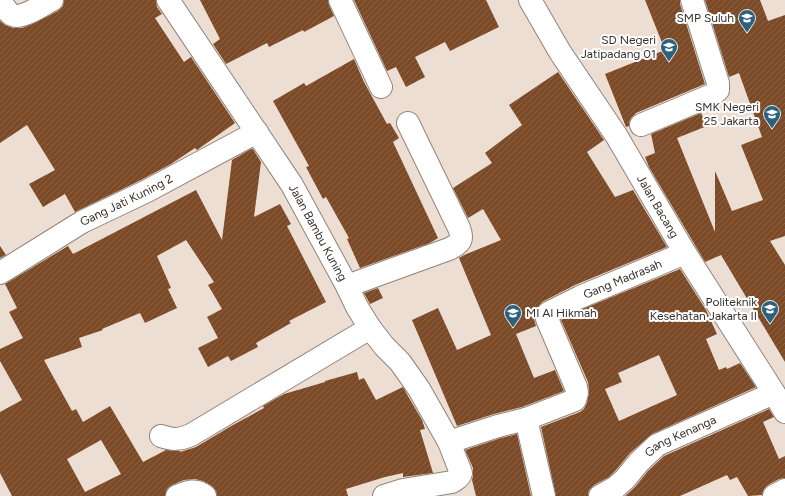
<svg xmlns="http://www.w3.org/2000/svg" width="785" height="496" font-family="Figtree,sans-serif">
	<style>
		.building { fill: url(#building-hatch); fill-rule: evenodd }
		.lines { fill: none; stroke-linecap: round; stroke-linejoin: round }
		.minor-casing { stroke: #91837a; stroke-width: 24 }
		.minor { stroke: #fff; stroke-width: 22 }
		.labels { text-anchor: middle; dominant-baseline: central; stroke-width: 4; stroke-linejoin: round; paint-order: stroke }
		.poi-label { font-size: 12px; fill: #36302d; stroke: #fff; text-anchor: end }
		.street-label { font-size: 12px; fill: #36302d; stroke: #fff }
	</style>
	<defs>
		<pattern id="building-hatch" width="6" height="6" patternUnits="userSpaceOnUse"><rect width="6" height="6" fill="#7c4a26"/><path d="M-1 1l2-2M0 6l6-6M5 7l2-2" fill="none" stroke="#8a6245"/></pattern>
	</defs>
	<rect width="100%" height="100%" fill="#edded4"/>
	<g class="building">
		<path d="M64 0H156L157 7 162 14 155 18 184 62 191 57 235 123 197 150 195 148 171 164 141 180 75 212 65 194 43 207 29 184 55 170 27 125 0 143V21L5 25 13 28H22L30 25 58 11 63 6Z"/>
		<path d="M200 0H328L329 5 334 16 304 32 303 30 269 47 267 43 226 64 213 44 220 39Z"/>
		<path d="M354 0H486L499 27 450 51 445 42 415 57 425 77 406 87 396 67 387 71Z"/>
		<path d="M645 0H680V4L705 84 636 113 631 118 629 123V126L626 127 605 74 665 50Z"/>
		<path d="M705 0H760L768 21 785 15V236L770 241 785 265V362L721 255 705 262 649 167 645 157 655 153 651 134 701 113 707 126 677 138 715 232V171L732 211 763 200 741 145 762 137 739 73 729 77Z"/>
		<path d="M354 59 364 82 387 124 390 123 399 138 393 142 438 238 430 243 360 268 347 239 349 238 326 197 323 199 306 167 309 166 273 101 304 83 306 86Z"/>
		<path d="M558 72 604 140 587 152 615 197 633 190 667 247 575 285 542 302 536 310 534 319 536 326 516 334 534 378 555 370 564 391 522 407 494 414 457 426 412 320 438 308 457 350 491 335 459 258 464 255 501 240 483 209 468 218 453 188 492 163 485 153 522 125 509 105Z"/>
		<path d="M251 149H253L261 162 254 217 280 204 291 224 287 226 326 302 289 321 291 323 256 343 258 347 231 361 228 356 208 367 198 348 218 338 207 317 222 309 208 285 214 282 186 240 157 256 171 288 168 289 177 308 145 323 140 313 102 329 103 330 79 338 82 347 44 360 72 411 76 409 83 422 110 406 143 462 166 450 180 451V452L196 447 233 425 264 408 263 406 284 394 325 382V381L357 372 359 380 364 378 376 400 403 387 408 396 422 420 425 429 420 430 433 473 403 477V473L385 477 346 489 348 496H217L216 491 212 486 203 481 195 479 184 480 172 485 167 489 165 496H12L0 473V412L22 400 0 361V349L23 338 9 312 17 308 5 284 68 246 73 254 196 190 222 240 232 160ZM101 440 121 474 85 492 67 459Z"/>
		<path d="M0 246 6 255 0 258Z"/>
		<path d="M680 269 706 310 717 334 706 339 719 370 726 367 727 369 740 363 756 387 652 434 630 453 616 470 609 477 594 485 589 490 588 496H556L541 427 580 412 584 409 587 403 589 391 588 382 561 320 585 308ZM659 355 677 395 619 421 605 389 622 382 618 373Z"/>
		<path d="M378 288 383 298 370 304 364 293Z"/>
		<path d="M769 409 774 417 763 422 779 459 785 456V478L779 479 768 485 764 489 762 495 748 496 737 477 730 480 727 475 680 496H625L635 487 648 471 664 456Z"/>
		<path d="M517 434 531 496H476L472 480 473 476V468L465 450 501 438Z"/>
	</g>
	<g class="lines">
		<defs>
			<g id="minor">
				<path d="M0 0C3 5 7 12 12 15 21 20 44 4 52 0"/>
				<path id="s1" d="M168 0 292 185 347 286 357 307 370 328 384 346 400 362 419 389 449 442 461 473C460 478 456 479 452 482L403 490 384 496"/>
				<path d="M340 0 381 87"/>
				<path id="s2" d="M530 0 560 52 616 135 685 253 774 393 785 412"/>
				<path d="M641 125 712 95 718 90V83L692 0"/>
				<path id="s3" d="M0 273 82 222 147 191 257 132"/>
				<path d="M347 286 449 249C460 243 464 241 459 228L408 123"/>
				<path id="s4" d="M526 419 575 400 577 393 576 387 547 319V315L548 313 580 297 685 253"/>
				<path d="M161 436C173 440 179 440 191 435L370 328"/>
				<path d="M449 442 498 426 526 419 544 496"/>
				<path d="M177 496C187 492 196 488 205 496"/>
				<path id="s5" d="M600 496 616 487 625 479 639 462 657 445 774 393"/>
				<path d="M774 496 785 490"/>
			</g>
		</defs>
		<use href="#minor" class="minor-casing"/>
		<use href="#minor" class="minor"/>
	</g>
	<defs>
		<symbol id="school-pin" viewBox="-11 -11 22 30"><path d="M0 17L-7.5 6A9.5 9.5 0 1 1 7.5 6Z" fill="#2c617d" stroke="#fff"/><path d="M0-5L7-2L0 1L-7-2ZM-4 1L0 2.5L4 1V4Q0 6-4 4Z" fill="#fff"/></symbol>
		<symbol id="university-pin" viewBox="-11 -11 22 30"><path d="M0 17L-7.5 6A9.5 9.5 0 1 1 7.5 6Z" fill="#2c617d" stroke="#fff"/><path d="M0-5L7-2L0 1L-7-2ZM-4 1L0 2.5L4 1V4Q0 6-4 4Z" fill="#fff"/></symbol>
	</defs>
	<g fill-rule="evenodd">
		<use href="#school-pin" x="737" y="8" width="20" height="27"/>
		<use href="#school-pin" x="659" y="37" width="20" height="27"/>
		<use href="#school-pin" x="762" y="104" width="20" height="27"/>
		<use href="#university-pin" x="760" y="299" width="20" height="27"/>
		<use href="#school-pin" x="503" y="303" width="20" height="27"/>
	</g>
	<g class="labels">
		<g class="poi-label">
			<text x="734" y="18">SMP Suluh</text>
			<text x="656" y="40">SD Negeri<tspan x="656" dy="14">Jatipadang 01</tspan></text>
			<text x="759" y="107">SMK Negeri<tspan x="759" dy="14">25 Jakarta</tspan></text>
			<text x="757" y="302">Politeknik<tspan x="757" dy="14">Kesehatan Jakarta II</tspan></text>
			<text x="526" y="313" text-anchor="start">MI Al Hikmah</text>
		</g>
		<g class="street-label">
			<text stroke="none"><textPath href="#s3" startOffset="146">Gang Jati Kuning 2</textPath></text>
			<text stroke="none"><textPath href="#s2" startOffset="243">Jalan Bacang</textPath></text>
			<text stroke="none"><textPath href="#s1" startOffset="277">Jalan Bambu Kuning</textPath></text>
			<text stroke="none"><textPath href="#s4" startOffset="228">Gang Madrasah</textPath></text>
			<text stroke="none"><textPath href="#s5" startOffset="102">Gang Kenanga</textPath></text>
		</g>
	</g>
</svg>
